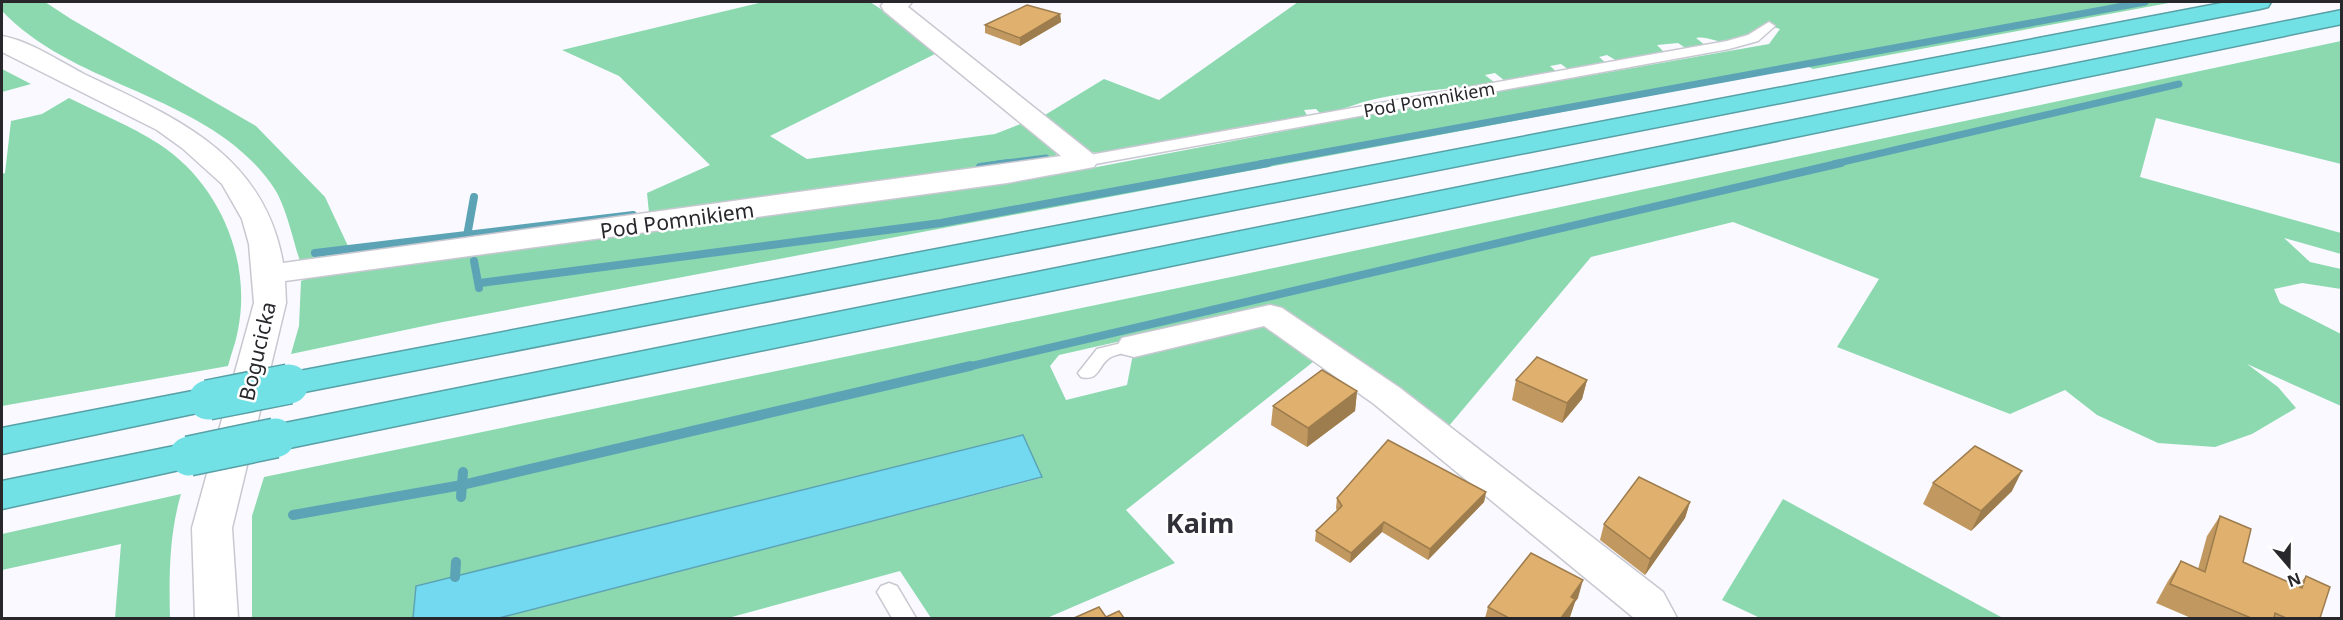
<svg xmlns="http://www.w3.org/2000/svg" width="2343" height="620" font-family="'Noto Sans',sans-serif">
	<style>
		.green { fill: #8cd9b0 }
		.water { fill: #72d9f0; stroke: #5ca4b5; stroke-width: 1.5 }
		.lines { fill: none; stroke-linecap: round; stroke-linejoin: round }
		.stream-far2 { stroke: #5ca4b5; stroke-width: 7 }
		.stream-far1 { stroke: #5ca4b5; stroke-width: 8 }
		.stream { stroke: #5ca4b5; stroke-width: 10 }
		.lane-casing { stroke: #c8c8d1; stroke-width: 3 }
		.street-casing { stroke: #c8c8d1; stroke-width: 3 }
		.highway-casing { stroke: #57a0a5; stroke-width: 3 }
		.lane { fill: #fff; fill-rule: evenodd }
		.street { fill: #fff; fill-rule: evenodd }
		.highway { fill: #71e1e6; fill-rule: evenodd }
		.highway-bridge-casing { stroke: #57a0a5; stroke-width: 42; stroke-linecap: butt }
		.highway-bridge { stroke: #71e1e6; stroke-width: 39 }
		.wall { fill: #c1985f }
		.shaded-wall { fill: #9d7c4d }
		.building { fill: #e0b16e; stroke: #9d7c4d; stroke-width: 1.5 }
		.labels { text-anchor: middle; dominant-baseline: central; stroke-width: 5; stroke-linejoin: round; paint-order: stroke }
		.far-street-label { font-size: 18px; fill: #28282c; stroke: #fff }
		.street-label { font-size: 21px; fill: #28282c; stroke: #fff }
		.near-neighbourhood-label { font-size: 27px; font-weight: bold; fill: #313139; stroke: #fff }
	</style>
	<rect width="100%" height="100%" fill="#f9f9ff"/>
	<g class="green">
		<path d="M2 2H45L71 19 256 126 325 197 348 246 649 213 647 193 710 165 619 76 562 50 763 2H870L896 19 935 54 770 136 807 159 995 134 1028 121 1059 152 1048 163 459 244 407 245 300 261C293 240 286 206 274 188 211 94 77 90 2 11Z"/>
		<path d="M1298 2H2174L1813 69 1807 66 443 322 291 354 299 326 301 281 313 276 1050 176 1415 106 1769 44 1780 29 1764 24C1753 34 1740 41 1725 42 1715 42 1707 36 1696 38L1705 45 1687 49 1678 43 1657 45 1666 54 1617 61 1607 55 1599 57 1606 63 1569 70 1561 64 1550 66 1557 72 1505 81 1495 73 1485 75 1495 83C1455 89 1415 90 1375 99 1357 103 1340 111 1321 114L1316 109 1304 110 1308 117 1102 153 1087 152 1040 118 1104 79 1159 100Z"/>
		<path d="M2341 41V164L2156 118 2140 177 2341 233V254L2284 238 2310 262 2341 269V289L2302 283 2274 289 2280 303 2341 334V406L2247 364 2278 387 2296 408 2252 434 2215 447 2158 443 2097 415 2065 390 2010 414 1837 347 1879 279 1733 222 1591 257 1443 433 1276 306 1059 355 1050 366 1066 400 1127 385 1133 354 1271 321 1318 358 1126 510 1175 563 1047 618H931L900 571 728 618H499L1041 478 1023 435 417 586 413 618H252V516L264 477 1236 276Z"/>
		<path d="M2 69 31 84 2 92Z"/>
		<path d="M69 98C99 113 131 126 159 144 219 183 252 260 238 330 236 342 231 354 228 366L2 406V174L5 173 11 121 42 114Z"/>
		<path d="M181 494C169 535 169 576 170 618H115L121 544 2 570V534Z"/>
		<path d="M1783 499 2001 617 2000 618H1760L1722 600Z"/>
	</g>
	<path class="water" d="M1023 435 1042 477 499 618H413L416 586Z"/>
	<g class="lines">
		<g class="stream-far2">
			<path d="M998 164 1046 158"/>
			<path d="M1260 164 2145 2"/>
			<path d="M1834 164 2179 84"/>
		</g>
		<g class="stream-far1">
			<path d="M980 167 1009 163"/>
			<path d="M467 236 474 197"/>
			<path d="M315 253 633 215"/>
			<path d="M474 261 479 288"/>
			<path d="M480 283 941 223 1268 163"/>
			<path d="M963 368 1841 163"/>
		</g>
		<g class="stream">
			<path d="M461 497 463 472"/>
			<path d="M293 515 462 485 970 366"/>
			<path d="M455 577 456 562"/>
		</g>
		<defs>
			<g id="lane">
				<path d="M1769 22 1775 26 1758 41 1729 49 1084 166 1076 161 1084 156 1727 41 1748 35Z"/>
				<path d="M1134 340 1143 346 1141 350C1132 352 1119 353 1111 357 1098 364 1100 382 1081 377L1078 373 1097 349Z"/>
				<path d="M889 583 897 586 916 618H892L877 592 881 586Z"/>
			</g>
			<g id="street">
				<path d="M884 2H912L908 7 1094 155 1098 161 1094 167 1007 183 285 281 286 303 232 528 238 618H195L192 528 254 303 249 244 242 219 222 184 182 148 157 130 2 52V36C30 41 59 61 84 74 174 117 264 153 283 263L1061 156 884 11 881 6Z"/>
				<path d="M1270 305 1282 308 1400 388 1663 592 1677 618H1634L1374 404 1264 326 1134 357 1122 354 1117 346 1122 338Z"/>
			</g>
			<g id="highway">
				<path d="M2227 2H2271L2268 7 2260 9 289 395 276 392 271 384 276 376 289 373Z"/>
				<path d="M2342 10V24L275 451 262 447 256 438 262 429 275 425Z"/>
				<path d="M208 388 221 392 226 400 221 408 2 454V428Z"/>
				<path d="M189 443 202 447 208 456 202 465 2 509V481Z"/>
			</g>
		</defs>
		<use href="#lane" class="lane-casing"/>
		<use href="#street" class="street-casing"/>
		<use href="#highway" class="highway-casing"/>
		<use href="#lane" class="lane"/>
		<use href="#street" class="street"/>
		<use href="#highway" class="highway"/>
		<defs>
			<g id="highway-bridge">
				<path d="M208 400 289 384"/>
				<path d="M189 456 275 438"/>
			</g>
		</defs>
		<use href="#highway-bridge" class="highway-bridge-casing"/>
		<use href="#highway-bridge" class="highway-bridge"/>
	</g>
	<g class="wall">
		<path d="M1060 14 1061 22 1020 46 985 33V25Z"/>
		<path d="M1516 380H1587L1582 399 1562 423 1512 400Z"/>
		<path d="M1357 391 1355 411 1307 447 1271 425 1273 406Z"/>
		<path d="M1933 483 2012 491 1971 531 1923 504Z"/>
		<path d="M1486 492 1484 502 1428 560 1382 532 1350 563 1315 541 1316 531 1337 511 1336 508 1337 498Z"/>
		<path d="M1690 502 1685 518 1645 575 1600 540 1604 524Z"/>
		<path d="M2220 516 2243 562 2298 586 2306 576 2320 618H2191L2156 603 2168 581 2181 561 2198 569 2207 536Z"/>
		<path d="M1578 598 1575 602 1569 618H1485L1488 607Z"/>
	</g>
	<g class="shaded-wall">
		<path d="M1060 14 1061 22 1020 46V38Z"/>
		<path d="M1587 380 1582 399 1562 423 1567 403Z"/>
		<path d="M1357 391 1355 411 1307 447 1308 428Z"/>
		<path d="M2022 471 2012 491 1971 531 1981 511Z"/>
		<path d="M1486 492 1484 502 1428 560 1430 549Z"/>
		<path d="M1690 502 1685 518 1645 575 1650 559Z"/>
		<path d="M1384 522 1382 532 1350 563 1351 553Z"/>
		<path d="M1583 580 1578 598 1575 602 1570 617 1569 618H1561L1571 597Z"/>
	</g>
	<g class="building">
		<path d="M1027 5 1060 14 1020 38 985 25Z"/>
		<path d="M1537 357 1587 380 1567 403 1516 380Z"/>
		<path d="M1322 370 1357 391 1308 428 1273 406Z"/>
		<path d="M1388 440 1486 492 1430 549 1384 522 1351 553 1316 531 1342 506 1337 498Z"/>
		<path d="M1975 446 2022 471 1981 511 1933 483Z"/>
		<path d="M1639 477 1690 502 1650 559 1604 524Z"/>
		<path d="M2220 516 2251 529 2243 562 2302 588 2306 576 2330 587 2320 618H2286L2275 613 2274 618H2251L2170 584 2181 561 2205 572Z"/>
		<path d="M1531 553 1583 580 1571 597 1575 599 1561 618H1509L1488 607Z"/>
		<path d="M1099 607 1106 617 1119 611 1124 618H1074Z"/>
	</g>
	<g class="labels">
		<g class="far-street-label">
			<text transform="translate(1429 99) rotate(-10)">Pod Pomnikiem</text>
		</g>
		<g class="street-label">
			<text transform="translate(677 220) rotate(-8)">Pod Pomnikiem</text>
			<text transform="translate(257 351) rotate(-77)">Bogucicka</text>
		</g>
		<g class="near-neighbourhood-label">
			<text x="1200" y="522">Kaim</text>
		</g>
	</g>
	<rect width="2343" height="620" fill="none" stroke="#28282c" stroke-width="6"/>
	<g transform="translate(2289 566) rotate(160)" stroke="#ffffff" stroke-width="4.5" paint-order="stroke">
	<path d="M0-4.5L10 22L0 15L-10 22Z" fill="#28282c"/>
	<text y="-9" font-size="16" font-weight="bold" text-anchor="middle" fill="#28282c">N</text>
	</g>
</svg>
